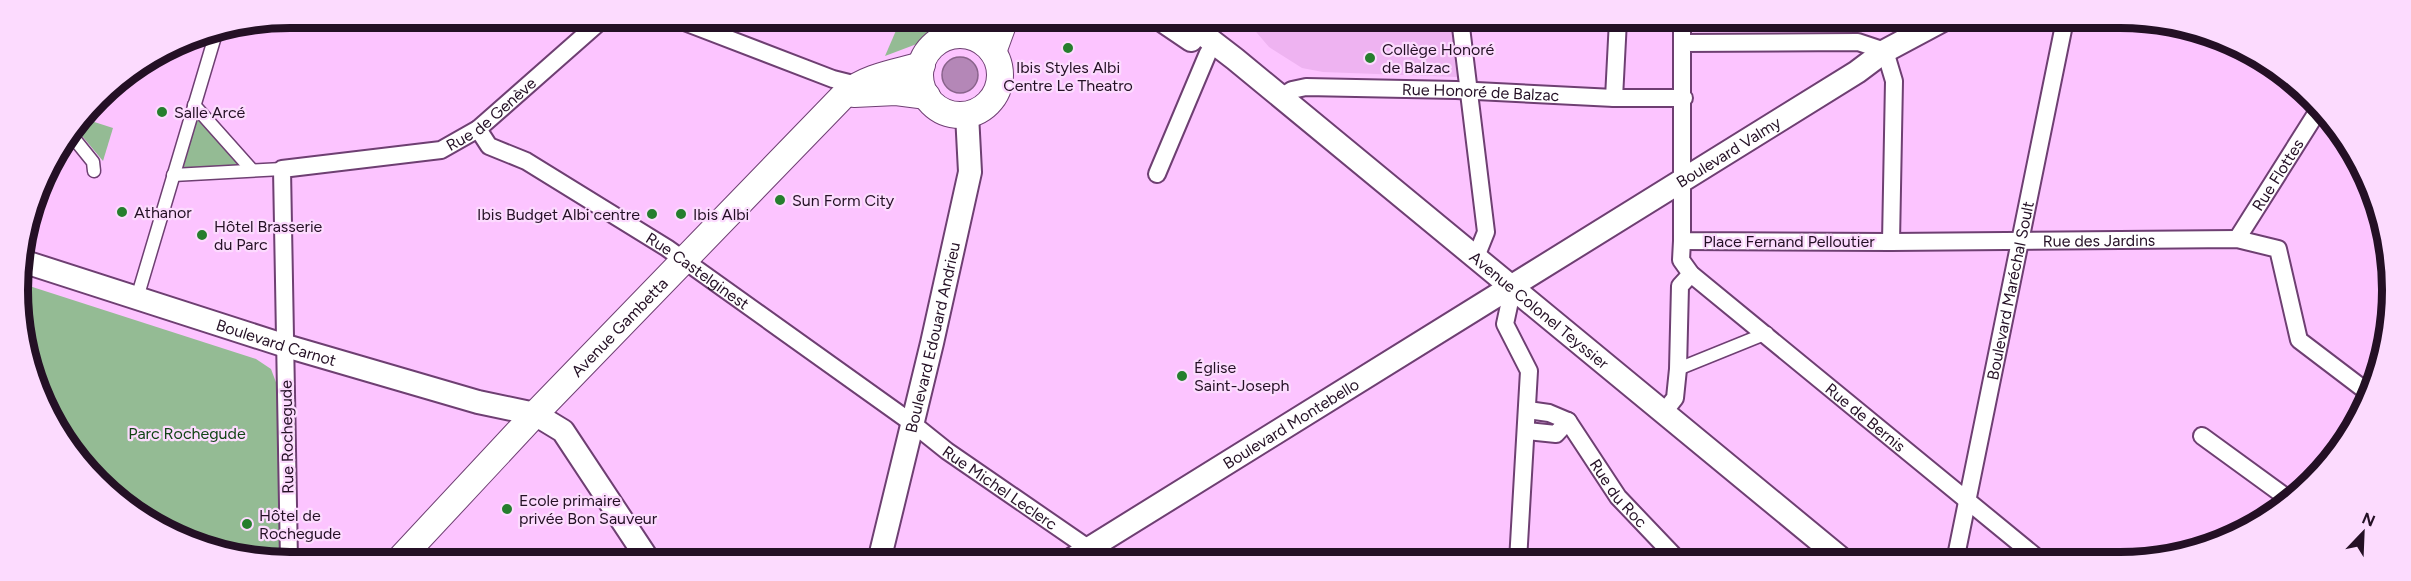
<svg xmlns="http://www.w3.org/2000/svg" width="2411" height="581" font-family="Figtree,sans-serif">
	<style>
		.built { fill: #eeb3f1 }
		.green { fill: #94bb94 }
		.water { fill: #b487b7; stroke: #89638b; stroke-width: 1.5 }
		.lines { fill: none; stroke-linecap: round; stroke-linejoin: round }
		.pedestrian-casing { stroke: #6e3f72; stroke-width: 15 }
		.minor-casing { stroke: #6e3f72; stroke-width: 20 }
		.secondary-casing { stroke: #6e3f72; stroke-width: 26 }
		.primary-casing { stroke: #6e3f72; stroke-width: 28 }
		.pedestrian { stroke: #fff; stroke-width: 12 }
		.minor { stroke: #fff; stroke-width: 16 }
		.secondary { stroke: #fff; stroke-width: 22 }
		.primary { stroke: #fff; stroke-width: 26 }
		.poi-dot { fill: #257e2d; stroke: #fcdbfe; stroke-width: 2 }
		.labels { text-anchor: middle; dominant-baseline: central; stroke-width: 4.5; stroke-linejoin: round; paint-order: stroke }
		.poi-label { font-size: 16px; fill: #241025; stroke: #fcdbfe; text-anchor: start }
		.street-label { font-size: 16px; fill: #241025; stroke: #fcdbfe }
		.park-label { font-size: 16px; fill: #114415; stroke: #fcdbfe }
		.rim { fill: none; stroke: #241025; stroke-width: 8 }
	</style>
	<rect width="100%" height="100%" fill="#fcc4ff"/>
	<path class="built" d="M1245 19H1451L1457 77 1323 72 1302 68 1269 47Z"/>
	<g class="green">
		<path d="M901 19H969L967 25 885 56Z"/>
		<path d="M197 117 239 165 183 169Z"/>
		<path d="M85 119 113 128 103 161 77 130Z"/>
		<path d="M20 283 256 359 271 369 277 385 281 502 279 561H255L155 527 75 457 27 361Z"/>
		<path d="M296 548 387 553 379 561H296Z"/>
	</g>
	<circle class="water" cx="960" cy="75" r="18"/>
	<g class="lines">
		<defs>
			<g id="pedestrian">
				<path d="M194 105 252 170"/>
				<path d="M72 136 93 162 94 171"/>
				<path d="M173 175 282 169"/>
				<path d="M137 298 216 33"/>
				<path d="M1678 369 1767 333"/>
			</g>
			<g id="minor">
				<path d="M674 18 833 79 857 85"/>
				<path d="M1460 19 1486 232 1476 257"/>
				<path d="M1682 20V43"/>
				<path d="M1858 42 1885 51 1894 81 1891 242 1682 241V43Z"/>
				<path id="s1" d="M1281 97 1292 90 1306 87 1456 90 1614 98H1684"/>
				<path d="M1614 98 1618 20"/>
				<path id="s2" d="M478 129 489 146 526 161 667 248 912 423 947 451 1088 548"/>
				<path d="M1157 174 1208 53"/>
				<path id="s3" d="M2237 239 2319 109"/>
				<path id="s4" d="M1682 241 1681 260 1691 274 2041 561"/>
				<path id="s5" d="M1891 242 2237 239 2278 249 2299 340 2370 394"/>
				<path d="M1513 287 1505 324 1529 371 1518 561"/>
				<path id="s6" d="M1528 410 1549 413 1568 421 1618 497 1679 561"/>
				<path d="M1664 412 1675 398 1678 369 1680 286 1691 274"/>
				<path d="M1527 431 1556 434 1568 421"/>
				<path d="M2202 436 2290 500"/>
				<path id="s7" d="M289 561 282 169 441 150 478 129 604 18"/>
				<path id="s8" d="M1955 561 2065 20"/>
			</g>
			<g id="secondary">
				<path d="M1160 19 1191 40"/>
				<path id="s9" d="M1183 19 1235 59 1844 561"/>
				<path id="s10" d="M22 261 286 346 478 402 535 414 563 431 649 561"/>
				<path id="s11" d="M879 561 932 343 970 172 967 114"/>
				<path id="s12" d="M1069 561 1857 72 1885 51 1943 20"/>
			</g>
			<g id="primary">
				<circle cx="960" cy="75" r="40"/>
				<path d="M993 52 1005 19"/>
				<path d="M854 94 896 92 927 96"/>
				<path id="s13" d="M398 561 535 414 845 94C868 76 894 73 922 65"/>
			</g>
		</defs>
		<use href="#pedestrian" class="pedestrian-casing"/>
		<use href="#minor" class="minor-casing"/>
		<use href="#secondary" class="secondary-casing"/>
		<use href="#primary" class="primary-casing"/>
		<use href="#pedestrian" class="pedestrian"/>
		<use href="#minor" class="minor"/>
		<use href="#secondary" class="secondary"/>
		<use href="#primary" class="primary"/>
	</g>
	<g class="poi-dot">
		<circle cx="1068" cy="48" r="6"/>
		<circle cx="1370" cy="58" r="6"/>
		<circle cx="162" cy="112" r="6"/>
		<circle cx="780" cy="200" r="6"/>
		<circle cx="122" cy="212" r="6"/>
		<circle cx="652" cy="214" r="6"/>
		<circle cx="681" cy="214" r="6"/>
		<circle cx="202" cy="235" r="6"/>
		<circle cx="1182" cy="376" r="6"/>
		<circle cx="507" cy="509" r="6"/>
		<circle cx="247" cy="524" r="6"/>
	</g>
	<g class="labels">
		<g class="poi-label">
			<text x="1382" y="49">Collège Honoré<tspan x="1382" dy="18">de Balzac</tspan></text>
			<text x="1068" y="67" text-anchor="middle">Ibis Styles Albi<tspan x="1068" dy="18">Centre Le Theatro</tspan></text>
			<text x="174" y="112">Salle Arcé</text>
			<text x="792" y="200">Sun Form City</text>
			<text x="134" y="212">Athanor</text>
			<text x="640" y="214" text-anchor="end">Ibis Budget Albi centre</text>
			<text x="693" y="214">Ibis Albi</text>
			<text x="214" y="226">Hôtel Brasserie<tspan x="214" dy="18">du Parc</tspan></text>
			<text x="1194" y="367">Église<tspan x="1194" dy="18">Saint-Joseph</tspan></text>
			<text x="519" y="500">Ecole primaire<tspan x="519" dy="18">privée Bon Sauveur</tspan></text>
			<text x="259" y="515">Hôtel de<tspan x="259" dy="18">Rochegude</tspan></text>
		</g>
		<g class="street-label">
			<text stroke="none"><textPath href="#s1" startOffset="202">Rue Honoré de Balzac</textPath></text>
			<text stroke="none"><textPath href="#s7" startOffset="614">Rue de Genève</textPath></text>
			<text stroke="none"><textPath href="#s12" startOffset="776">Boulevard Valmy</textPath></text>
			<text stroke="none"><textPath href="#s3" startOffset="76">Rue Flottes</textPath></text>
			<text x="1789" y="241">Place Fernand Pelloutier</text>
			<text stroke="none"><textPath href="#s5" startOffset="208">Rue des Jardins</textPath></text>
			<text stroke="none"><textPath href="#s2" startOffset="264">Rue Castelginest</textPath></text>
			<text stroke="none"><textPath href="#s8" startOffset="276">Boulevard Maréchal Soult</textPath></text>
			<text stroke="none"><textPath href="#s9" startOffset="460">Avenue Colonel Teyssier</textPath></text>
			<text stroke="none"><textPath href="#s13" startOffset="322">Avenue Gambetta</textPath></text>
			<text stroke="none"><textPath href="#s11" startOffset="230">Boulevard Edouard Andrieu</textPath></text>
			<text stroke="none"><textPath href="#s10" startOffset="267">Boulevard Carnot</textPath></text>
			<text stroke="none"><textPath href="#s4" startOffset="262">Rue de Bernis</textPath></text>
			<text stroke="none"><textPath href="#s12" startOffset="261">Boulevard Montebello</textPath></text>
			<text transform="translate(287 437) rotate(-91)">Rue Rochegude</text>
			<text stroke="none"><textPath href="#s2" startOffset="636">Rue Michel Leclerc</textPath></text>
			<text stroke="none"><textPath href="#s6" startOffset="130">Rue du Roc</textPath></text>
		</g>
		<g class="park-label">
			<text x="187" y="433">Parc Rochegude</text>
		</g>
	</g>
	<path d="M0 0H2411V581H0ZM290 28H2120A262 262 0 0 1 2382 290V290A262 262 0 0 1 2120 552H290A262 262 0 0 1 28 290V290A262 262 0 0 1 290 28Z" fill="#fcdbfe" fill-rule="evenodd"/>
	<path class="rim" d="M290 28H2120A262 262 0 0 1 2382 290V290A262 262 0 0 1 2120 552H290A262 262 0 0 1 28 290V290A262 262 0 0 1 290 28Z"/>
	<g transform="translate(2363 533) rotate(23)" stroke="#fcdbfe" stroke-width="4.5" paint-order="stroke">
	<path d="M0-4.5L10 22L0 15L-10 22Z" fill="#241025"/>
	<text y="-9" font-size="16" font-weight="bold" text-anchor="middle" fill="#241025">N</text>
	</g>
</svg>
